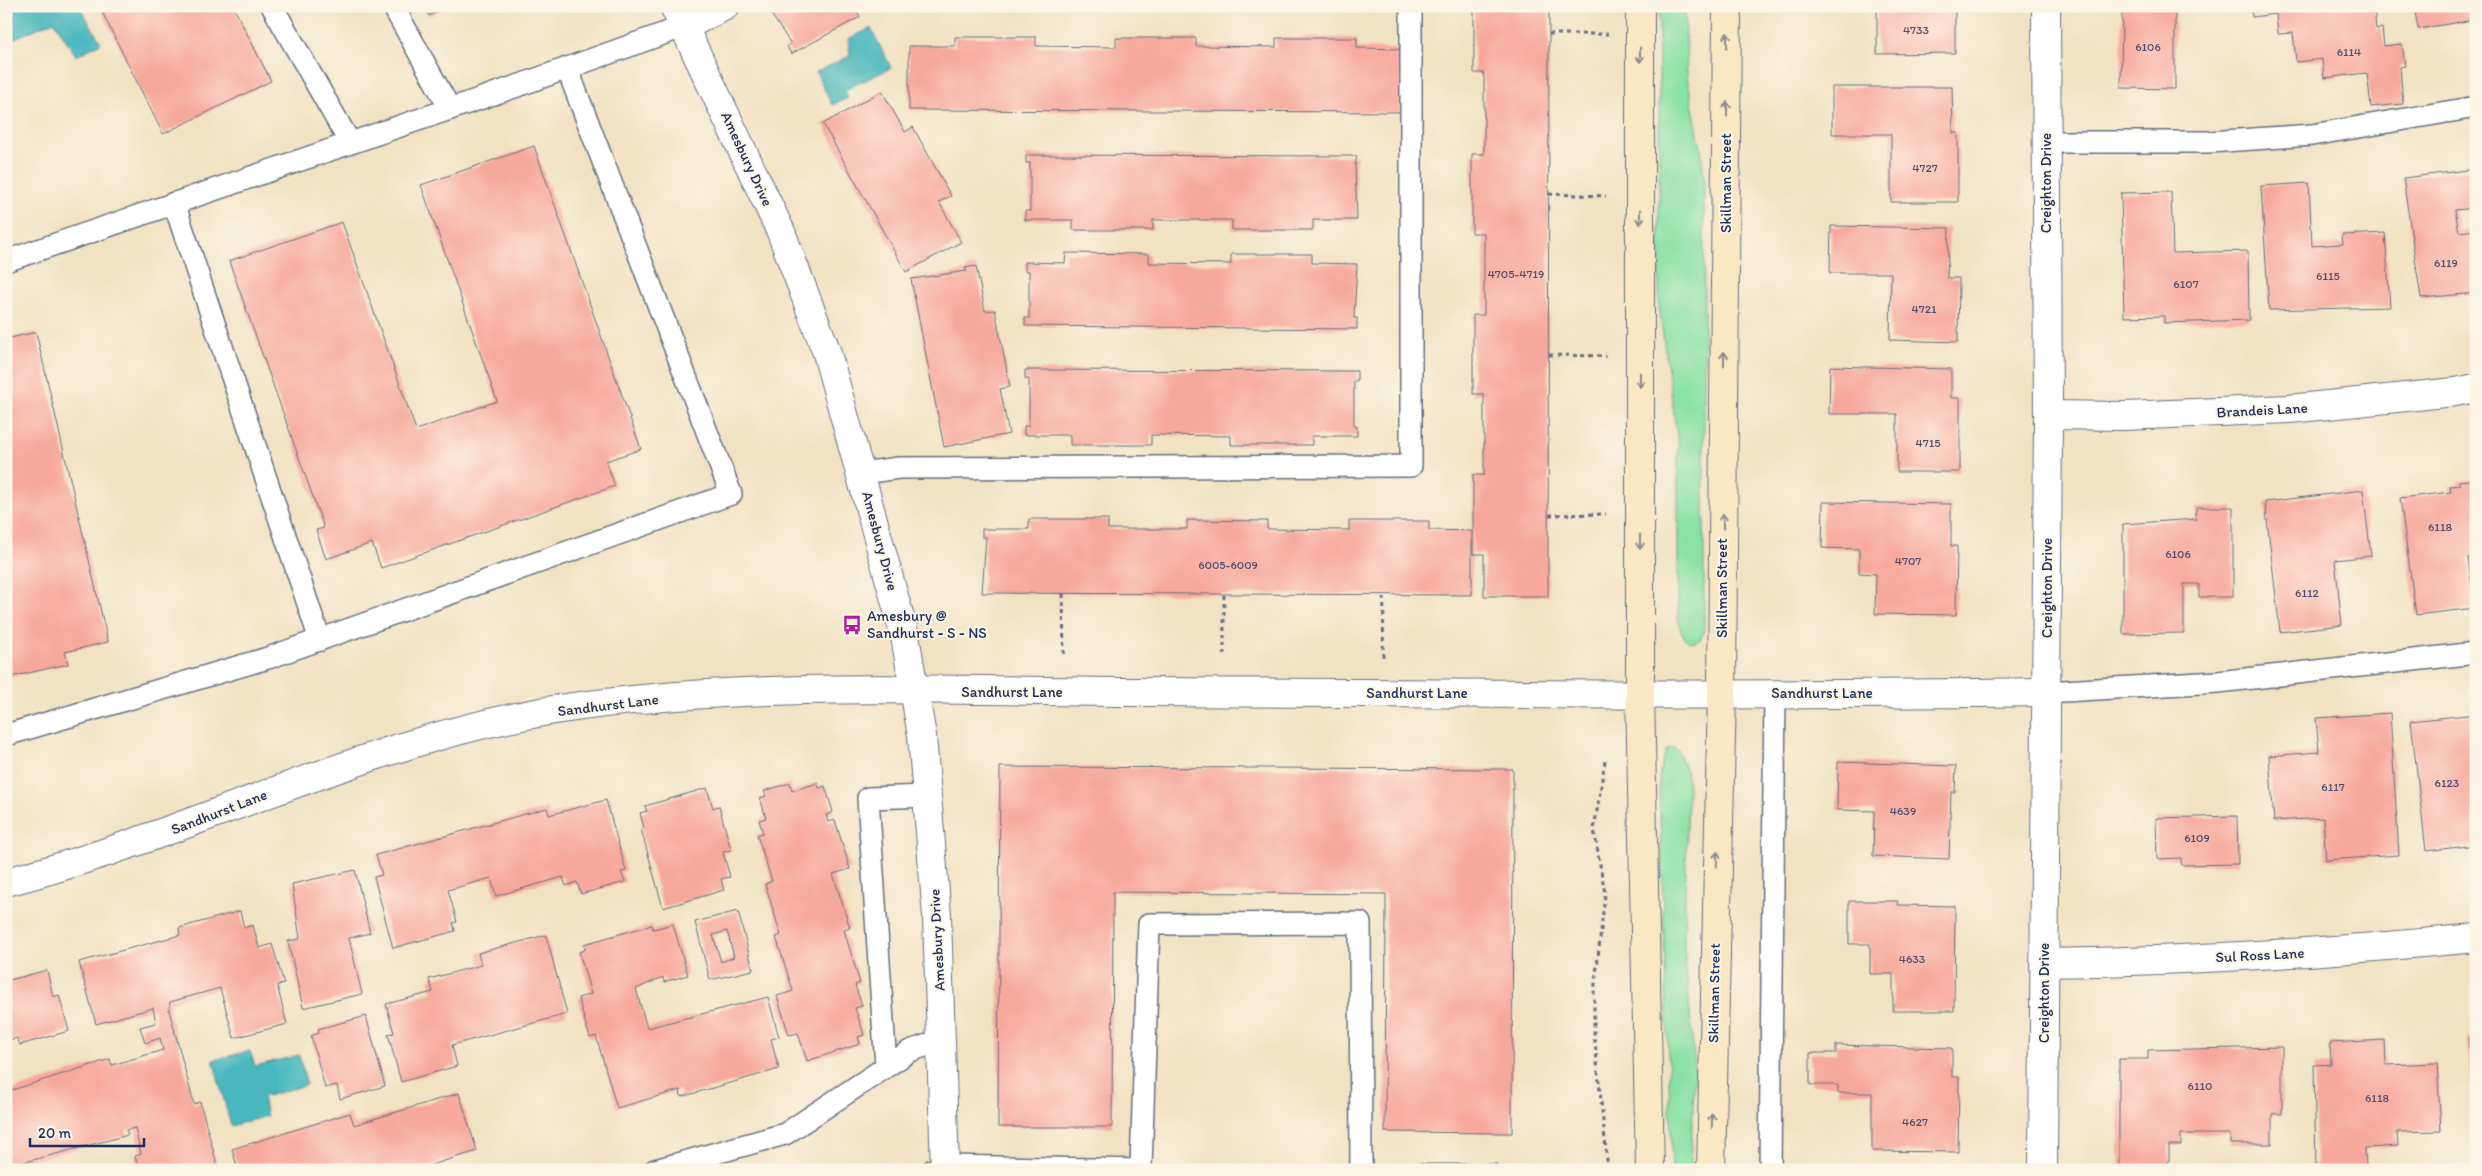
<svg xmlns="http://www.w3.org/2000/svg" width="2482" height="1176" font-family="Itim,sans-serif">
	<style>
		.green { fill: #89e1a5; stroke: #528882 }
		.water { fill: #49b8be; stroke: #32748e }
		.building { fill: #f7a89d; fill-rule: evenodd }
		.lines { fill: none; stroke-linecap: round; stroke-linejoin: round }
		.service-casing { stroke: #666e81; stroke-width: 24 }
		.minor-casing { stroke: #666e81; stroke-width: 30 }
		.secondary-casing { stroke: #666e81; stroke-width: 30 }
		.path { stroke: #666e81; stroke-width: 3; stroke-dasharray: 4 4; stroke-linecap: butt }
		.service { stroke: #fff; stroke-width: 21 }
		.minor { stroke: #fff; stroke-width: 28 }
		.secondary { stroke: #fae7c3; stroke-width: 28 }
		.oneway { stroke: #8a8b90 }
		.labels { text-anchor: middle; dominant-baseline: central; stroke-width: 4; stroke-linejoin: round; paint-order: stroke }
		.number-label { font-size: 12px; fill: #524d6e }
		.street-label { font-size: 15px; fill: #1b2f5e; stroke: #fcf5e5 }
		.poi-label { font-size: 15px; fill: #1b2f5e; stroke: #fcf5e5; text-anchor: start }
	</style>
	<rect width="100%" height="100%" fill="#fcf5e5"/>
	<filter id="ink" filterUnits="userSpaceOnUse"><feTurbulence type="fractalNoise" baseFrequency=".02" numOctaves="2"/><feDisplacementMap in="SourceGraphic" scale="10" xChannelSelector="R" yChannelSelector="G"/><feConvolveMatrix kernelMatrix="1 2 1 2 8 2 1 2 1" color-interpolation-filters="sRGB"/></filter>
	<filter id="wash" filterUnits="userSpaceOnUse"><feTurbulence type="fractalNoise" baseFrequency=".0096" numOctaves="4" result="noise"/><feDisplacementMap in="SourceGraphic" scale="20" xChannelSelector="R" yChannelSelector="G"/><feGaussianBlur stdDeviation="1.12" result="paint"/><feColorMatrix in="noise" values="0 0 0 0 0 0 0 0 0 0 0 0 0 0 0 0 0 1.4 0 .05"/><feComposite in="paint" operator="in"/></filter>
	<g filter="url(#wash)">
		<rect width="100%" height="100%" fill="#f1e2c3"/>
		<g class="green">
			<path d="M1659 6H1685L1687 76 1701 149 1704 176V631L1701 639C1684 648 1681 632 1678 618V443L1659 307Z"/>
			<path d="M1672 747 1677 749 1686 771 1688 787 1684 946 1695 1068 1690 1170H1672L1659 785 1660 770 1666 750Z"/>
		</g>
		<g class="water">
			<path d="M6 6H80L101 43 76 56 54 21 6 42Z"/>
			<path d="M871 28 891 68 845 90 848 98 832 105 816 72 850 56 848 39Z"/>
			<path d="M250 1051 255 1066 299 1055 307 1085 263 1097 267 1116 231 1126 213 1060Z"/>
		</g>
		<g id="blocks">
			<g class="building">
				<path d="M99 6H233L271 81 163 134Z"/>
				<path d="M424 6H447L429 16Z"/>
				<path d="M778 6H855L860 17 791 54 787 46 791 44 769 11Z"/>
				<path d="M1474 6H1549L1548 596H1484V554H1473V475H1484V394H1473V315H1484V233H1472V154H1484V73H1474Z"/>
				<path d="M1877 6H1955V53L1877 54Z"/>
				<path d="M2122 6H2175V89L2121 88Z"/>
				<path d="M2251 6H2374L2376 29 2382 28 2384 46 2402 44 2405 66 2400 67 2403 104 2371 107 2367 73 2324 78 2322 59 2296 62 2293 33 2278 34 2276 14 2252 17Z"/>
				<path d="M2414 6H2476V37L2472 20 2418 29Z"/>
				<path d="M955 37H1036V46L1116 47V38H1196V46L1276 47V38H1357V48L1401 49V112L909 110V46H955Z"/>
				<path d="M1832 87H1952L1953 133H1958V202H1891V134H1832Z"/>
				<path d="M882 91 905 132 913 127 951 196 939 202 961 242 906 272 823 124Z"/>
				<path d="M534 146 641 449 606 461 615 486 381 568 372 543 326 559 316 530 324 528 229 261 342 222 416 430 497 401 421 185Z"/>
				<path d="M1026 155 1357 156 1355 165 1357 220H1313V230H1232V220H1153V230H1073V220H1025V211H1030V163H1026Z"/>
				<path d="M2476 169V208L2455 210 2459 232 2476 230V293L2421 298 2403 178Z"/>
				<path d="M2309 183 2312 246 2343 244 2342 235 2385 233 2390 307 2269 310 2261 186Z"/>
				<path d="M2171 192 2173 253 2248 251 2249 320 2164 323V316L2124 317 2121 193Z"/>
				<path d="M1831 226 1949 228 1947 278H1959L1958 342 1890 340 1891 273H1830Z"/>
				<path d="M1066 253 1149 254V263L1231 264V254H1312V263L1357 264 1354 318H1357V329L1025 326V318H1029V271H1025V262L1065 263Z"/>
				<path d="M976 266 985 311 995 310 1010 387 1000 389 1009 434 944 447 911 279 967 271 965 268Z"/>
				<path d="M36 332 108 642 65 652 68 664 6 678V339Z"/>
				<path d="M1830 366 1951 369V398H1960V472H1897V414H1829Z"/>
				<path d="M1025 370 1357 371V381H1354V426H1357V436H1312V445H1231V436L1151 435V445H1070V435H1024V426H1029V379H1025Z"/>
				<path d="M2476 479V557L2468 558 2475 608 2416 615 2400 498 2451 492 2450 486 2459 485V481Z"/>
				<path d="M2363 490 2371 556 2335 560 2342 625 2280 632 2265 502Z"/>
				<path d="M1823 502 1951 504V546H1957L1956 615 1875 614 1876 574 1859 573V549L1822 548Z"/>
				<path d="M2196 507H2233V597H2199V584H2184V633L2123 634V524L2196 519Z"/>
				<path d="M1029 519H1108V529H1187V520L1267 521V529L1349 530V521H1429V530L1472 531V595L982 593 986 537H982V529H1029Z"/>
				<path d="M2390 713 2399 855 2326 860 2323 818 2274 821 2269 756 2319 752 2316 718Z"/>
				<path d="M2476 714V845L2426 851 2411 721Z"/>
				<path d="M1838 762 1956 766 1955 792H1951L1949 859 1873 856 1874 811 1837 810Z"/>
				<path d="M1000 767 1513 769 1512 1133 1385 1132 1386 894 1113 892 1112 1127H998Z"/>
				<path d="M790 783 792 791 817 783 819 788 825 786 833 812 826 815 828 822 835 820 850 869 833 874 850 928 844 930 860 983 855 985 862 1006 855 1008 864 1035 858 1037 860 1044 807 1061 798 1033 789 1035 777 996 793 991 776 937 781 935 765 884 772 881 757 835 763 833 759 820 766 818 760 798 766 796 764 791Z"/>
				<path d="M707 788 713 808 719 806 731 850 723 852 730 877 721 879 724 890 663 908 641 829 644 828 640 813 647 811 645 806Z"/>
				<path d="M606 800 626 871 621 872 625 882 581 894 577 882 566 886 563 877 496 896 491 878 448 890 457 922 453 923 455 931 393 948 374 877 382 875 376 855 547 808 549 815Z"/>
				<path d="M2237 816 2238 864 2181 865V858L2157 859 2156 818Z"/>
				<path d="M355 870 370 933 349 938 362 994 303 1008 288 941 300 939 292 884Z"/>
				<path d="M1849 901H1898V905L1955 906 1954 1011H1893V974H1870V944H1849Z"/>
				<path d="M240 911 244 928 253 925 259 948 272 944 284 984 277 985 287 1024 234 1038 220 988 170 1002 169 1010 194 1104 200 1102 218 1168 209 1170H139L135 1156 141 1154 135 1128 126 1130 128 1135 6 1167V1092L110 1059 112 1065 163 1050 160 1038 145 1043 140 1027 156 1023 153 1008 96 1024 79 962 180 935 179 928Z"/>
				<path d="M738 911 753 970 710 980 695 922ZM727 931 734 957 721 962 713 935Z"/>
				<path d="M673 924 688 975 664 982 663 977 636 989 647 1028 768 997 779 1037 771 1039 779 1069 681 1097 680 1090 617 1108 596 1036 590 1038 578 998 591 994 579 952 585 950 584 944 652 925 653 929Z"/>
				<path d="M546 935 567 1014 452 1045 457 1066 401 1082 388 1034 394 1033 386 1004 433 992 429 979 481 965 478 953Z"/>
				<path d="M47 970 53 997 59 995 69 1031 20 1045 17 1038 6 1041V981Z"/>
				<path d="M366 1016 385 1086 340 1099 337 1085 325 1088 311 1036 319 1033 318 1029Z"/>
				<path d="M2476 1037V1112H2474L2468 1038Z"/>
				<path d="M2385 1040 2386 1065 2437 1063 2441 1131 2397 1132 2398 1146 2365 1148 2366 1170H2316L2314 1065 2331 1064 2330 1043Z"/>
				<path d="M1836 1045 1952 1048V1077H1959L1958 1152 1872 1151V1093H1838V1085H1810V1053H1836Z"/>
				<path d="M2282 1047V1114H2272V1144H2230V1134H2181V1145H2169V1170H2119V1059H2148V1050Z"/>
				<path d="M459 1093 477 1151 415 1170H238L232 1149 350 1113 354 1125Z"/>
				<rect x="1418" y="1164" width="79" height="6"/>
			</g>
		</g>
	</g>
	<g filter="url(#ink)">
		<use href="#blocks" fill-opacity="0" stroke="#666e81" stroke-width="1"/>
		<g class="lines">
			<defs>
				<g id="service">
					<path d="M272 6 350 143"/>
					<path d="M393 6 450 109"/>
					<path d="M2046 142H2209L2312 135 2476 107"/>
					<path d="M174 203 320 640"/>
					<path d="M6 261 520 85 685 26"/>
					<path d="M862 473 899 468 1411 466V6"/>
					<path d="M2046 692 2218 682 2476 653"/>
					<path d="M6 735 268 658 731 494 567 68"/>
					<path d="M886 1066 868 798 928 796"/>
					<path d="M1141 1168 1149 924 1360 923 1361 1170"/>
					<path d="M655 1170 785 1134 910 1051 942 1040"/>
					<path d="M933 1170 945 1166 1141 1170"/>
					<path d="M1770 1170 1775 693"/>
				</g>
				<g id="minor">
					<path d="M674 6 781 232 827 353 905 636 922 736 937 916 945 1170"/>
					<path d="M685 26 725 6"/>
					<path d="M2048 415 2124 416 2289 409 2455 392 2476 388"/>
					<path d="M6 882C201 832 380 732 581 706 767 681 955 691 1142 692 1443 693 1745 697 2046 692"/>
					<path d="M2044 963C2189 961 2332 952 2476 938"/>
					<path d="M2043 1170 2048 415 2046 6"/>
				</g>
				<g id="secondary">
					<path d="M1640 6V693L1650 1170"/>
					<path d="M1711 1170 1722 693 1727 6"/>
				</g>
			</defs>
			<use href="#service" class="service-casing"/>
			<use href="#minor" class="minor-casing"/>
			<use href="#secondary" class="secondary-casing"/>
			<g class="path">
				<path d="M1549 34H1608"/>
				<path d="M1549 194 1606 196"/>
				<path d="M1549 355 1606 356"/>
				<path d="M1549 515 1606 514"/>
				<path d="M1063 594 1064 657"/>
				<path d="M1224 595V657"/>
				<path d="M1383 657 1384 595"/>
				<path d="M1605 761 1594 829 1605 894 1594 993V1032L1608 1170"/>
			</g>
			<use href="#service" class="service"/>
			<use href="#minor" class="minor"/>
			<use href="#secondary" class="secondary"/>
		</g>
		<defs><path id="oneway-shaft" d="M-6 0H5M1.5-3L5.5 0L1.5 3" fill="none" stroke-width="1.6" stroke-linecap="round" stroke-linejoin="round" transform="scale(1.25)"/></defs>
		<g class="oneway">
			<use href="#oneway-shaft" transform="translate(1727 40) rotate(-90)"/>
			<use href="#oneway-shaft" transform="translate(1640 55) rotate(90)"/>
			<use href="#oneway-shaft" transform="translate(1727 109) rotate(-90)"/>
			<use href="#oneway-shaft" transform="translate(1640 217) rotate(90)"/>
			<use href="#oneway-shaft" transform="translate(1724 359) rotate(-90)"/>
			<use href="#oneway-shaft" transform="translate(1640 380) rotate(90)"/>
			<use href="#oneway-shaft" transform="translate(1723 521) rotate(-90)"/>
			<use href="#oneway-shaft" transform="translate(1640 542) rotate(90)"/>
			<use href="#oneway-shaft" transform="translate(1717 859) rotate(-88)"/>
			<use href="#oneway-shaft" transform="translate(1712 1121) rotate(-89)"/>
		</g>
	</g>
	<defs>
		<symbol id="bus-bare" viewBox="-9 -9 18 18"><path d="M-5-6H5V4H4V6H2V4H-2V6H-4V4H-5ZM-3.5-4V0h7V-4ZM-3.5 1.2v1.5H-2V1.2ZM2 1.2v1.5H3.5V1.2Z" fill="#b5179e" stroke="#fcf5e5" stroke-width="2.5" paint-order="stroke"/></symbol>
	</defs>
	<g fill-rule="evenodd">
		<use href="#bus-bare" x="838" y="611" width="28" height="28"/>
	</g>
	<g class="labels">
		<g class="number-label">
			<text x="1916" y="30">4733</text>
			<text x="2148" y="47">6106</text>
			<text x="2349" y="52">6114</text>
			<text x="1925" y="168">4727</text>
			<text x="2446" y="263">6119</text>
			<text x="1516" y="274">4705-4719</text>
			<text x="2328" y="276">6115</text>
			<text x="2186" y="284">6107</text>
			<text x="1924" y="309">4721</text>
			<text x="1928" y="443">4715</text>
			<text x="2440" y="527">6118</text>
			<text x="2178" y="554">6106</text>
			<text x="1908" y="561">4707</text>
			<text x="1228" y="565">6005-6009</text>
			<text x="2307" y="593">6112</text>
			<text x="2447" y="783">6123</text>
			<text x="2333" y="787">6117</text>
			<text x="1903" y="811">4639</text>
			<text x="2197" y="838">6109</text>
			<text x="1912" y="959">4633</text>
			<text x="2200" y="1086">6110</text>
			<text x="2377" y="1098">6118</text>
			<text x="1915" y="1122">4627</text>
		</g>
		<g class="street-label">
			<text transform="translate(747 159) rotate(65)">Amesbury Drive</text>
			<text transform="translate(1726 183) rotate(-90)">Skillman Street</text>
			<text transform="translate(2046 183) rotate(-90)">Creighton Drive</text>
			<text transform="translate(2262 410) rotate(-3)">Brandeis Lane</text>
			<text transform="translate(880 541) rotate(75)">Amesbury Drive</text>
			<text transform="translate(1722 588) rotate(-90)">Skillman Street</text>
			<text transform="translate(2047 588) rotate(-90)">Creighton Drive</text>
			<text x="1012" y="692">Sandhurst Lane</text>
			<text x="1417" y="693">Sandhurst Lane</text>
			<text x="1822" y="693">Sandhurst Lane</text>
			<text transform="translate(608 705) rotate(-7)">Sandhurst Lane</text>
			<text transform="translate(219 812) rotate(-21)">Sandhurst Lane</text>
			<text transform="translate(937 940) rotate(-93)">Amesbury Drive</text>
			<text transform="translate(2260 955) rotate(-3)">Sul Ross Lane</text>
			<text transform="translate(1714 993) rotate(-89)">Skillman Street</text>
			<text transform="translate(2044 993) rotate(-90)">Creighton Drive</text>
		</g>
		<g class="poi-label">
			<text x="867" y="616">Amesbury @<tspan x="867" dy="17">Sandhurst - S - NS</tspan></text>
		</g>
	</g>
	<rect width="2482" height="1176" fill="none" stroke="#fcf5e5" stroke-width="25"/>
	<path d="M30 1138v8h114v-8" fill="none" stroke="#1b2f5e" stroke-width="2.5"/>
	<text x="38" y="1138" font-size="15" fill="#1b2f5e" stroke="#fcf5e5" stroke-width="4" paint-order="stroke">20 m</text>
</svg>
